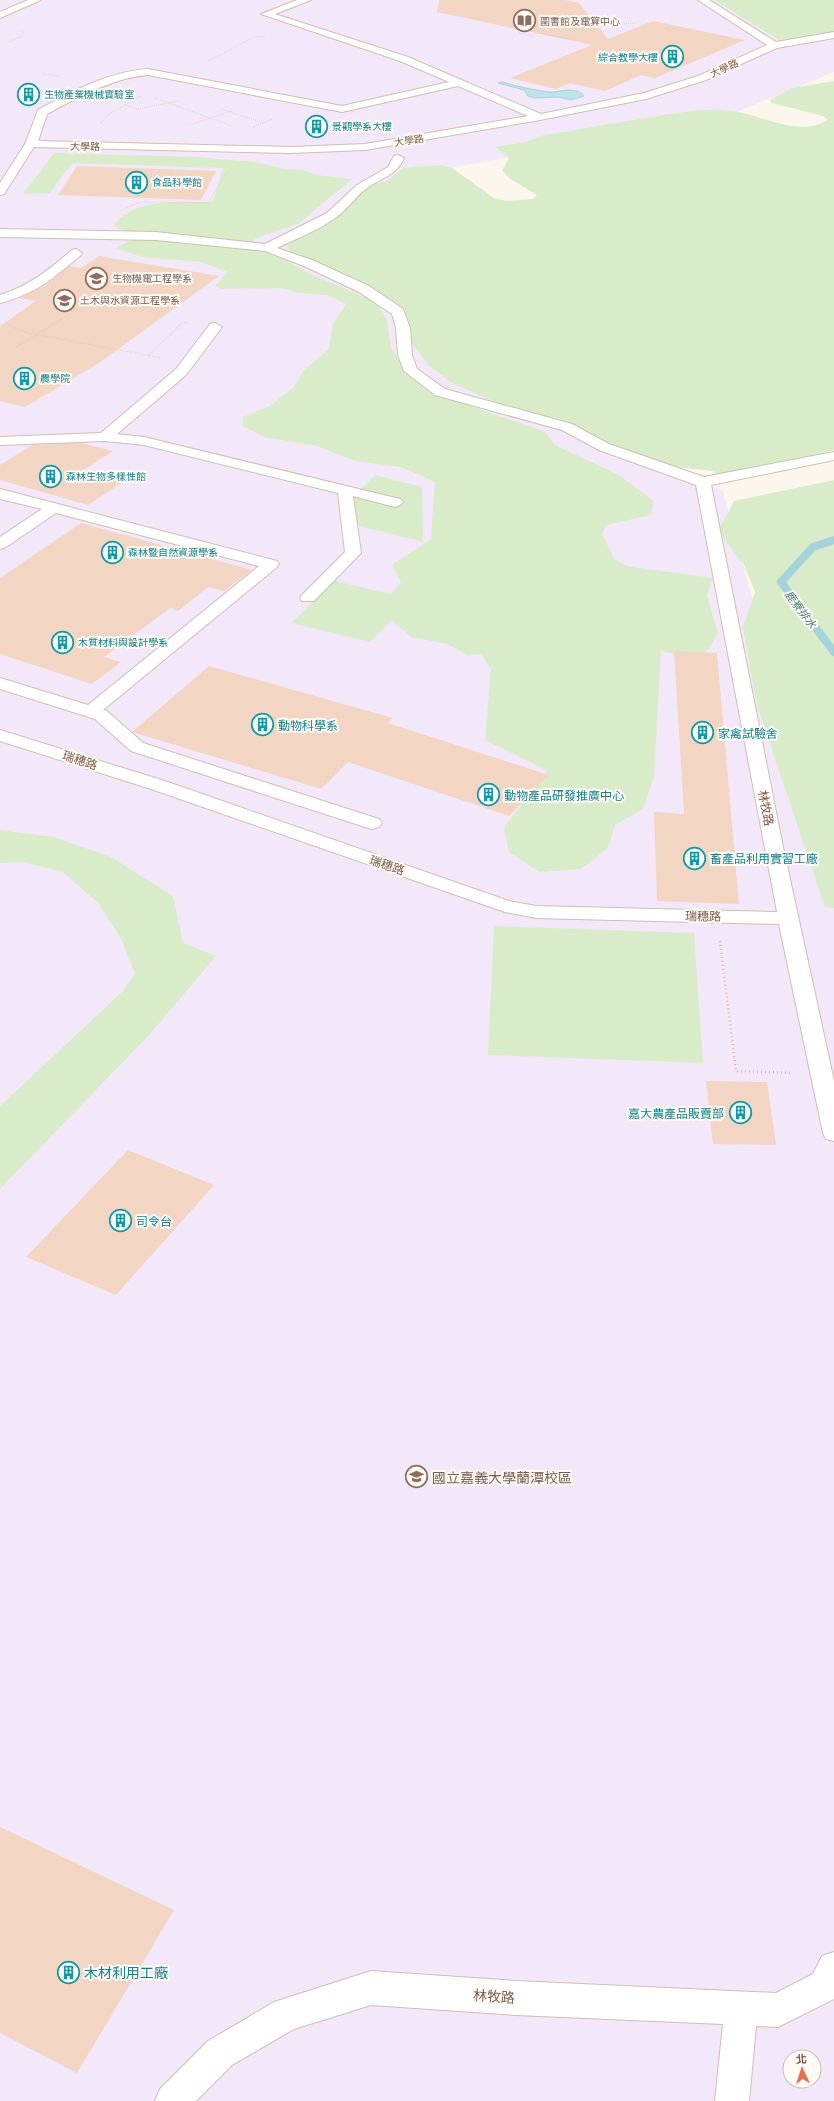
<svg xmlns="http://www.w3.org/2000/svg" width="834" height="2101" font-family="'Golos Text','Noto Sans TC',sans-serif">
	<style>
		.education { fill: #f3e8fa; fill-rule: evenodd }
		.green { fill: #d8ecc9 }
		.water { fill: #bfe3e8; stroke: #a5d3da }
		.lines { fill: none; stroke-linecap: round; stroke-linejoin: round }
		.stream { stroke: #a5d3da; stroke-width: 8 }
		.building { fill: #f3d5c3 }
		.minor-casing { stroke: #d1beb0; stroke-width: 2 }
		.path-far2 { stroke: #d9b8a5; stroke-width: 1; stroke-dasharray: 0.5 1.5; stroke-linecap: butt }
		.path-far1 { stroke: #d9b8a5; stroke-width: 1.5; stroke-dasharray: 0.5 2; stroke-linecap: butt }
		.path { stroke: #d9b8a5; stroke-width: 2.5; stroke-dasharray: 1 3; stroke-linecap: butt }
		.minor { fill: #fff; fill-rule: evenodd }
		.labels { text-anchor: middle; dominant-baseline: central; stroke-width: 4; stroke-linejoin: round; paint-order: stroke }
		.far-education-label { font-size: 10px; fill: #785e54; stroke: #fffaf3; text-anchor: start }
		.far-culture-label { font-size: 10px; fill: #0d838f; stroke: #fffaf3; text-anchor: start }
		.far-street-label { font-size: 10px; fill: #7a5c4d; stroke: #fffaf3 }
		.far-water-label { font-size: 11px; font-style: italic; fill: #437c86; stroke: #fffaf3 }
		.culture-label { font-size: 12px; fill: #0d838f; stroke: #fffaf3; text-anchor: start }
		.street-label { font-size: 12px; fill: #7a5c4d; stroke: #fffaf3 }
		.near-education-label { font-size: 14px; fill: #785e54; stroke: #fffaf3; text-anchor: start }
		.near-culture-label { font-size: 14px; fill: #0d838f; stroke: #fffaf3; text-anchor: start }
		.near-street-label { font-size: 14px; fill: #7a5c4d; stroke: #fffaf3 }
	</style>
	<rect width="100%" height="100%" fill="#fdf6ec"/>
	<path class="education" d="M0 0H834V72L715 121 415 174 499 382 723 491 834 896V2101H0ZM790 2057H814V2081H790Z"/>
	<g class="green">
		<path d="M714 0H834V33L779 40Z"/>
		<path d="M834 81V450L727 478 712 471 626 461 587 437 559 430 452 383 428 365 408 338 401 312 390 300 290 251 283 242 320 225 358 189 387 181 403 168 442 165 452 168 494 198 507 201 533 199 537 195 509 178 502 170 509 158 495 147 526 142 540 136C575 130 610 124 645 118 674 114 703 107 732 111 765 115 796 138 828 120L823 116 772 103 770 100 792 88Z"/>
		<path d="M54 153 197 157 255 162 285 169 303 170 316 175 352 179 298 224 256 238 249 247 286 260 306 272 374 301 386 317 391 347 403 367 424 383 465 404 545 432 555 445 617 474 654 501 651 515 606 525 602 534 614 558 626 566 713 578 707 595 718 633 708 650 696 659 661 651 654 776 643 809 615 825 608 848 581 869 539 872 509 852 504 827 548 771 485 740 491 669 481 654 467 655 447 644 411 637 392 620 370 642 291 623 335 581 391 594 401 582 392 565 431 539 435 482 401 467 355 461 317 446 264 437 243 426V417L270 406 293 388 304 370 329 349 333 324 346 304 328 295 297 293 282 288 221 289 215 286 227 272 201 262 142 257 116 248 133 239 114 225C135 197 181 203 213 202L223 168 72 163 50 193 23 194Z"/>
		<path d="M375 475 422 487 423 542 359 526 353 497Z"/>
		<path d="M834 480V908L825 907 757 705 743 627 755 592 744 565 718 531 734 501Z"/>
		<path d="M0 830 54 837 111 857 173 896 183 943 216 956 150 1034 0 1189V1106L121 993 135 974 121 938 98 903 63 872 22 862 0 863Z"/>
		<path d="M494 926 694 933 703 1063 488 1055Z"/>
	</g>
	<path class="water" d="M502 82C516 86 533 90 548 92 559 93 575 85 584 96L571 100 559 97 535 98 528 96 524 90 498 83Z"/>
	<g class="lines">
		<path class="stream" d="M834 540 813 547 781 582 834 652"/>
	</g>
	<g class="building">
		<path d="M439 0H565L579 3 608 39 653 21 745 40 655 78 641 75 605 91 570 83 556 89 510 78 592 45 437 12Z"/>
		<path d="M77 166 216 171 201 200 58 195Z"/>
		<path d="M99 256 219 276 99 363 25 407 0 401V326L36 301 19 298 44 286 70 266 81 268Z"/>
		<path d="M82 443 113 451 82 471 123 482 88 505 0 480V465L32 445Z"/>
		<path d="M81 523 252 570 224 591 208 587 178 611 170 608 104 657 121 662 92 684 0 654V578Z"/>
		<path d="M674 651 717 653 739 904 657 901 654 812 684 814Z"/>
		<path d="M209 666 393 718 388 723 549 775 509 816 348 762 321 789 132 732Z"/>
		<path d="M706 1081 767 1082 776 1145 713 1144Z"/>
		<path d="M128 1150 214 1185 116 1295 26 1257Z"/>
		<path d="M0 1827 174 1910 77 2073 0 2033Z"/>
	</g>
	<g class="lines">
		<defs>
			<g id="minor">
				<path d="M28 0H41L0 18V12Z"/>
				<path d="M297 0H311L275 14 408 57 541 114 644 93 698 76 767 45 698 0H709L776 42 834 32V38L777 48 706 80 646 99 540 120 365 150 291 153 34 147 4 194 0 195V183L25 144 38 110C71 92 110 71 148 69L342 106 449 82 400 61 261 14ZM148 75 342 112 458 86 528 116 365 144 291 147 38 141 47 114C76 98 115 77 148 75Z"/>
				<path d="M398 155 404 158C396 176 381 178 367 188 355 197 347 210 335 218 318 231 297 238 277 248L312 260 369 286 403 309 410 328 412 355 417 369 445 389 572 424 609 444 704 477 834 452V460L711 485 783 847 834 1081V1141L826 1139 823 1133 779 924 536 918 505 912 151 789 0 741V730L165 781 509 901 536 906 777 912 696 485 599 450 562 430 435 395 404 371 398 355 396 328 392 314 359 292 304 266 265 251 156 240 0 237V229L156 232 265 244 327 213 357 185 388 167 394 156Z"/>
				<path d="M76 249 82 253 80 256C53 278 36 294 0 303V295C31 285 47 271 72 250Z"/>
				<path d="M215 323 222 327 186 375 117 434 144 437 400 499 403 502 400 505 395 507 353 496 361 553 314 601H302L300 597 345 552 338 493 144 445 105 441 0 445V437L101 433 176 369 210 324Z"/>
				<path d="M0 489 277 561 279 564 277 567 103 710 107 711 143 743 379 819 382 823 379 827 372 829 365 827 131 751 95 719 0 689V678L88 705 259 566 56 513 6 547 0 549V537L42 509 0 499Z"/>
				<path d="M834 1952V1999L778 2027 756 2026 749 2101H715L723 2024 516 2015 371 2005 294 2029 232 2065 196 2101H155L160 2089 208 2041 274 2002 371 1971 516 1981 776 1993 813 1974 822 1956Z"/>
			</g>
		</defs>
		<use href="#minor" class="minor-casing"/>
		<g class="path-far2">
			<path d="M616 24 637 23"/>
			<path d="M519 33 531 36 538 33 570 39 575 37"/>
			<path d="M5 44 22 36 24 32 20 30"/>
			<path d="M208 61 256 36 265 37"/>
			<path d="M42 74 60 76"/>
			<path d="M155 98 232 126"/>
			<path d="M125 105 138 109 178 101"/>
			<path d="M221 109 264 123"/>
			<path d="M100 124 109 114 141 96"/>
			<path d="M189 125 232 111"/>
			<path d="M253 127 273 119"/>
			<path d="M120 211 140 202 208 203 228 171"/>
		</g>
		<g class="path-far1">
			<path d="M5 321 9 325 25 332 161 358"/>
			<path d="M16 347 62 319"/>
			<path d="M148 356 183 322 188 323"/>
		</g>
		<path class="path" d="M720 941 736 1071 792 1073"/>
		<use href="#minor" class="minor"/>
	</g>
	<defs>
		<symbol id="library-ring" viewBox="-11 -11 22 22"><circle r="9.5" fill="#fffaf3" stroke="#8d6e63" stroke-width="1.5"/><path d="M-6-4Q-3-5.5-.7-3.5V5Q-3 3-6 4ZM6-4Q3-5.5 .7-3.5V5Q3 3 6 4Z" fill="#8d6e63"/></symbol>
		<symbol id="building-ring" viewBox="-11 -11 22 22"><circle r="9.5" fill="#fffaf3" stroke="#0f9aa8" stroke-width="1.5"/><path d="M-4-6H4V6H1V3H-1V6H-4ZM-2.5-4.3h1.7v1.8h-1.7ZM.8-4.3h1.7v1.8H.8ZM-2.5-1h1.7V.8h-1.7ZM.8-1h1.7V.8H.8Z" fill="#0f9aa8"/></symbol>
		<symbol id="university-ring" viewBox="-11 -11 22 22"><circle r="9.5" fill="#fffaf3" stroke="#8d6e63" stroke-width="1.5"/><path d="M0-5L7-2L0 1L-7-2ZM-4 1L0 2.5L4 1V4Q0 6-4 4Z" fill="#8d6e63"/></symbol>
	</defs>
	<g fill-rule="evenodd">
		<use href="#library-ring" x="512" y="8" width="25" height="25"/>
		<use href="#building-ring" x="660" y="44" width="25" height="25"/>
		<use href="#building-ring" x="16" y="82" width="25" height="25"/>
		<use href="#building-ring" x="304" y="114" width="25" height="25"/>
		<use href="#building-ring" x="124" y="170" width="25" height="25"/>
		<use href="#university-ring" x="84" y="266" width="25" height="25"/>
		<use href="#university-ring" x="52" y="288" width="25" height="25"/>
		<use href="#building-ring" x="12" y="366" width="25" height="25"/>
		<use href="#building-ring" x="38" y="464" width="25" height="25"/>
		<use href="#building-ring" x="100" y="540" width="25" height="25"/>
		<use href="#building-ring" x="50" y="630" width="25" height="25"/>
		<use href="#building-ring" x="250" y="712" width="25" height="25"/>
		<use href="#building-ring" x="690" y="720" width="25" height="25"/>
		<use href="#building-ring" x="476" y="782" width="25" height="25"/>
		<use href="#building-ring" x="682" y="846" width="25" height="25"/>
		<use href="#building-ring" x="728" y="1100" width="25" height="25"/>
		<use href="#building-ring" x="108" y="1208" width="25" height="25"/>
		<use href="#university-ring" x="404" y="1464" width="25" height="25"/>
		<use href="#building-ring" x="56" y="1960" width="25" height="25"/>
	</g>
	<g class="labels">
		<g class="far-education-label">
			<text x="540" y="21">圖書館及電算中心</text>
			<text x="112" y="278">生物機電工程學系</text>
			<text x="80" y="300">土木與水資源工程學系</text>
		</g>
		<g class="far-culture-label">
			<text x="658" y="57" text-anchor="end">綜合教學大樓</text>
			<text x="44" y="94">生物產業機械實驗室</text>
			<text x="332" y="126">景觀學系大樓</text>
			<text x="152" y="182">食品科學館</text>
			<text x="40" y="378">農學院</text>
			<text x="66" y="476">森林生物多樣性館</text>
			<text x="128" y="552">森林暨自然資源學系</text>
			<text x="78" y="642">木質材料與設計學系</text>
		</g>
		<g class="far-street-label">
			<text transform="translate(724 68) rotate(-24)">大學路</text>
			<text transform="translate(409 140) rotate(-9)">大學路</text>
			<text transform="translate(85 146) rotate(1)">大學路</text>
		</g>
		<g class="far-water-label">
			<text transform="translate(801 609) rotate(53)">鹿寮排水</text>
		</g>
		<g class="culture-label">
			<text x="278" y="725">動物科學系</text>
			<text x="718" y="733">家禽試驗舍</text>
			<text x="504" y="795">動物產品研發推廣中心</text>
			<text x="710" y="858">畜產品利用實習工廠</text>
			<text x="724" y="1113" text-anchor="end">嘉大農產品販賣部</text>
			<text x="136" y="1221">司令台</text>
		</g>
		<g class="street-label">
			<text transform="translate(80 760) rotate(18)">瑞穗路</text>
			<text transform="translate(766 808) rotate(79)">林牧路</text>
			<text transform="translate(387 865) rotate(19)">瑞穗路</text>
			<text transform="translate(703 916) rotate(1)">瑞穗路</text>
		</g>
		<g class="near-education-label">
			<text x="432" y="1477">國立嘉義大學蘭潭校區</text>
		</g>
		<g class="near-culture-label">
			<text x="84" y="1972">木材利用工廠</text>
		</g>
		<g class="near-street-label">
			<text transform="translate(494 1996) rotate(4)">林牧路</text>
		</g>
	</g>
	<g transform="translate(802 2069) rotate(356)"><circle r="19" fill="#fffaf3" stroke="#cabbb1"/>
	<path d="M0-3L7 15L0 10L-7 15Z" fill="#e76f51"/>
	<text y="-6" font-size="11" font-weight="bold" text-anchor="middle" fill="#7a5c4d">北</text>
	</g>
</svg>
